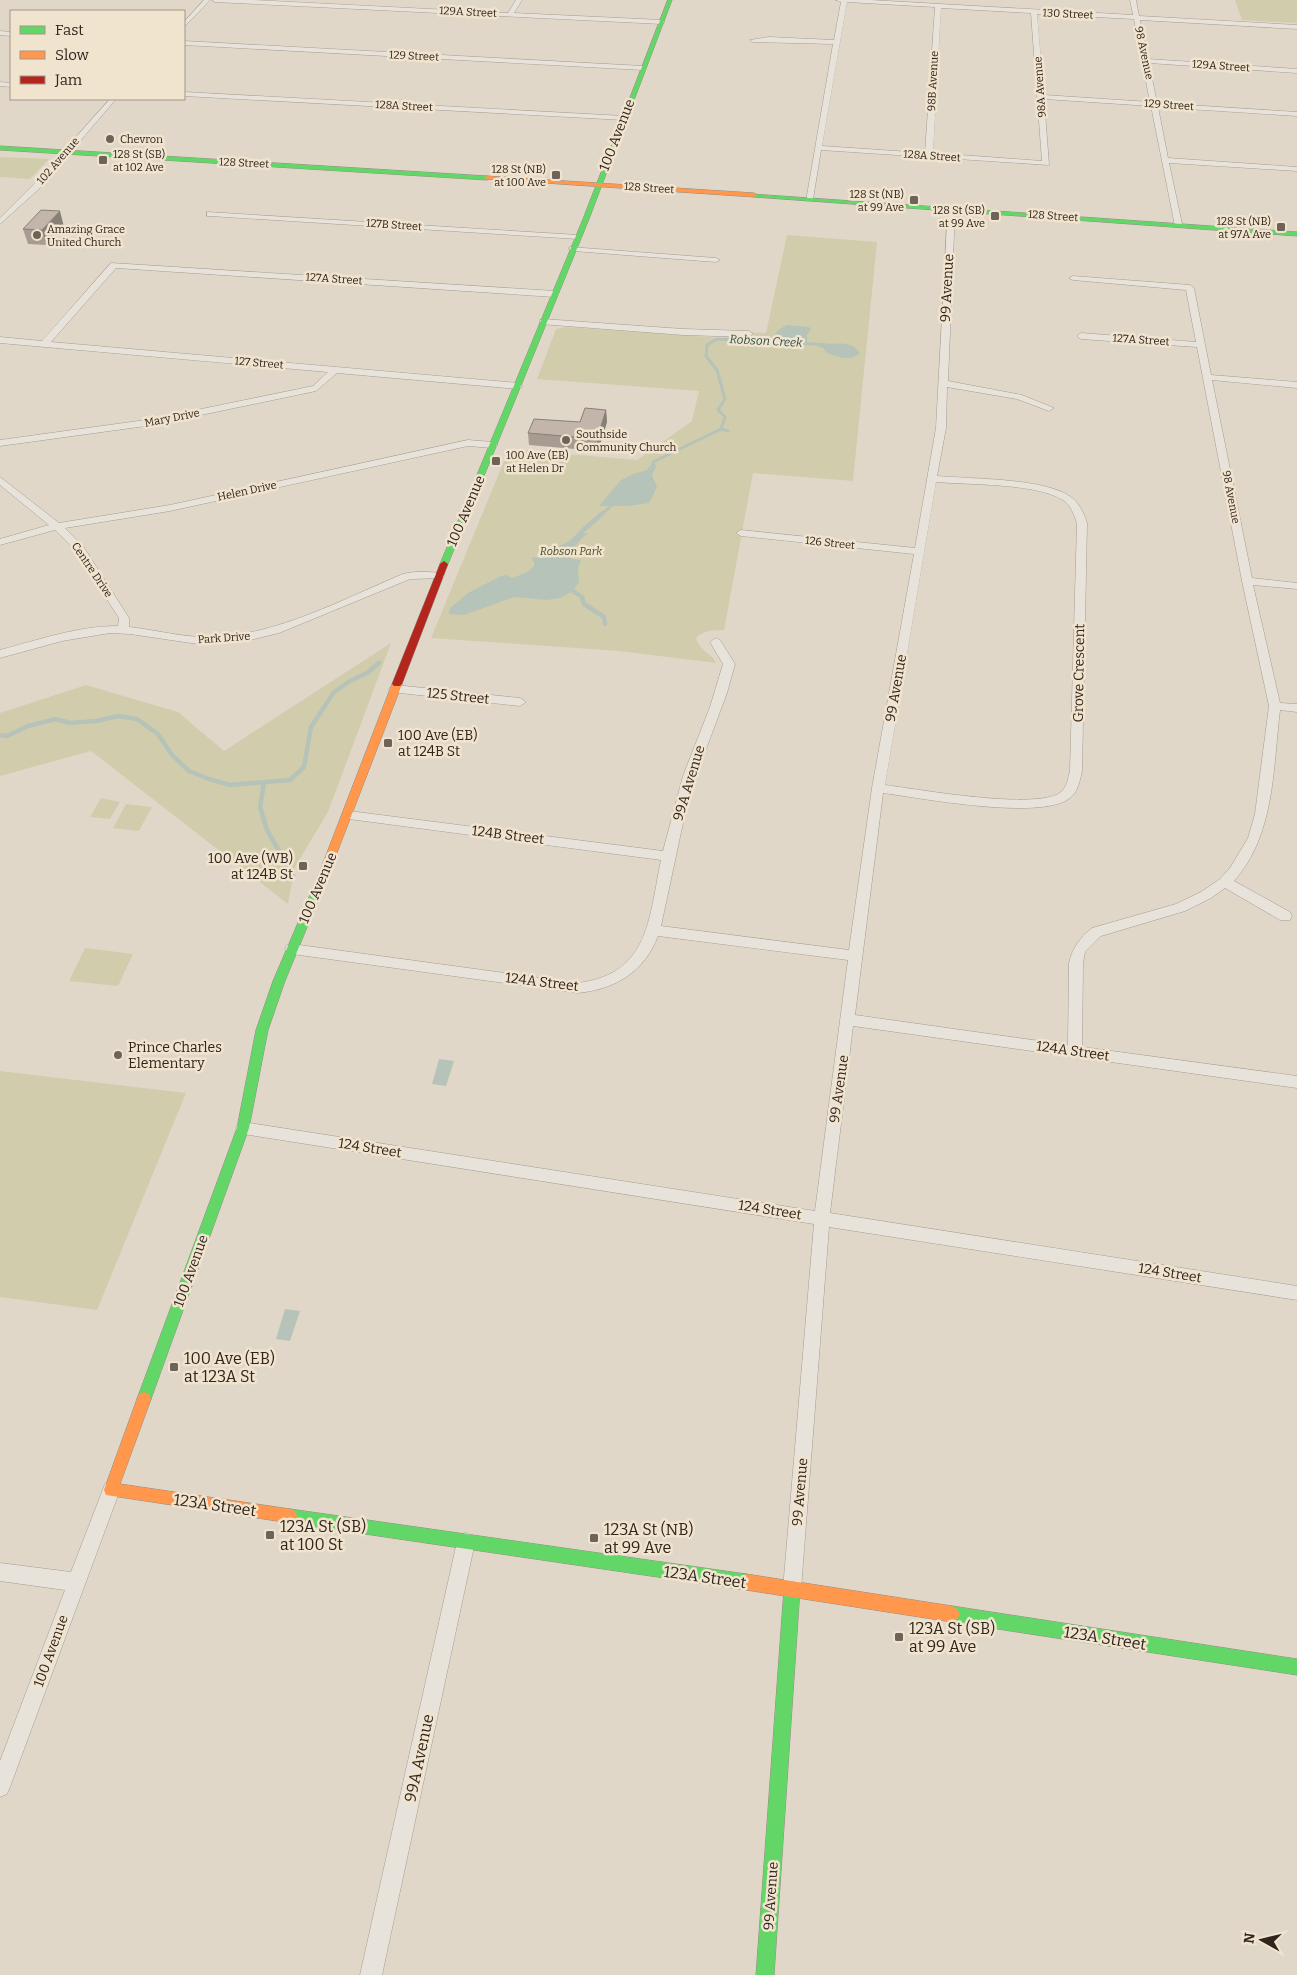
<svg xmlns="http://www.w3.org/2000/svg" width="1297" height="1975" font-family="Bitter,serif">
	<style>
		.green { fill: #d1cdac }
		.water { fill: #b5c3b8 }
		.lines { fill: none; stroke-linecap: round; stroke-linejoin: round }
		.stream-far1 { stroke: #b5c3b8; stroke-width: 3 }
		.stream { stroke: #b5c3b8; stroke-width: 4.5 }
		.street-casing { stroke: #a59c93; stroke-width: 1 }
		.fast-casing { stroke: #948c83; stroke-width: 1 }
		.slow-casing { stroke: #948c83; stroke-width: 1 }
		.jam-casing { stroke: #948c83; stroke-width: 1 }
		.street { fill: #e8e3da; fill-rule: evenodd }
		.fast { fill: #63d668; fill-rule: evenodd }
		.slow { fill: #ff974d; fill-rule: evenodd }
		.jam { fill: #b3261e; fill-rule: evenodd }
		.wall { fill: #a89c92 }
		.shaded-wall { fill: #887f77 }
		.building { fill: #c3b5aa; stroke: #887f77 }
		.poi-dot { fill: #6e6359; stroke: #f1e4cf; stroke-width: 2 }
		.labels { text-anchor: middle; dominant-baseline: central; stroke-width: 5; stroke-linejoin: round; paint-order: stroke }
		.far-street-label { font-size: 11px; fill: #31241d; stroke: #f1e4cf }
		.far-poi-label { font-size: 11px; fill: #31241d; stroke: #f1e4cf; text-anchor: start }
		.far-park-label { font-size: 11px; font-style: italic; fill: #464c25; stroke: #f1e4cf }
		.far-water-label { font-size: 12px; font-style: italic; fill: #2d504a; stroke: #f1e4cf }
		.street-label { font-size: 14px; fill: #31241d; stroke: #f1e4cf }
		.poi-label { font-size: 14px; fill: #31241d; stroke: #f1e4cf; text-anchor: start }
		.near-poi-label { font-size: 16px; fill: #31241d; stroke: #f1e4cf; text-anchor: start }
		.near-street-label { font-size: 16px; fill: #31241d; stroke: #f1e4cf }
	</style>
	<rect width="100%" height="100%" fill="#e0d7c9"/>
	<g class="green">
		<path d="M1235 0H1297V23L1242 20Z"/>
		<path d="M0 157 49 159 30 179 0 177Z"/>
		<path d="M787 235 877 242 853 481 753 473 724 630C712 630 704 630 696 638 701 653 710 651 716 663L619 651 431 638 509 449 637 460 692 421 699 391 537 379 556 329 566 327 723 338 726 331 766 333Z"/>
		<path d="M391 643 328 812 295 867 288 904 91 751 0 776V713L86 685 178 712 224 751Z"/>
		<path d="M101 798 120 802 110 819 90 817Z"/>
		<path d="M126 804 152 807 139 831 113 828Z"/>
		<path d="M85 948 133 954 118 986 69 981Z"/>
		<path d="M0 1071 186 1093 97 1310 0 1297Z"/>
	</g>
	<g class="water">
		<path d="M787 325 809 327 811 329 807 335V345L788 349 771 345 770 341 778 330Z"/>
		<path d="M820 343C835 346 851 338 860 354L851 358H843L827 353 823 348 817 346Z"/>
		<path d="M654 460 656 467 652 475 657 487 649 503 628 506H599L621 480 633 474 647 470Z"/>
		<path d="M579 532 588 534 584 536 574 547 575 549 571 551 572 559 581 560 578 568 579 582 573 591 560 598 547 600 514 597 464 615 449 614 450 608 468 593 501 576 506 575 513 578 527 572 534 566V562L531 557 542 558 550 550 568 542Z"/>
		<path d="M439 1059 454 1061 446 1086 432 1084Z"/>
		<path d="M285 1309 300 1311 290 1341 276 1339Z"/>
	</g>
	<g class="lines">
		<g class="stream-far1">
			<path d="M802 343 826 345"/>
			<path d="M728 431 721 429 725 417 718 410 725 399 717 370 706 356 707 345 717 339 776 342"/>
			<path d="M653 462 721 429"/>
			<path d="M601 515 611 506"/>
		</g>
		<g class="stream">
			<path d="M581 532 603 513"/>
			<path d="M573 591 582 597 584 604 604 617 605 624"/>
			<path d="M0 735 7 736 28 726 56 719 70 723 96 721 118 716 137 719 158 734 172 755 189 771 209 779 230 785 290 780 304 767 311 727 334 692 350 681 367 673 379 663"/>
			<path d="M264 783 260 807 267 830 293 875"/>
		</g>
		<defs>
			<g id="street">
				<path d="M204 0H210L184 27V22Z"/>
				<path d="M212 0H252L508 13 516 0H522L514 13 662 20 665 22 662 24 215 2Z"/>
				<path d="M836 0H870L1133 15 1130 0H1136L1139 16 1297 25V29L1140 20 1148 59 1297 69V73L1149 63 1157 103 1297 112V116L1158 107 1168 158 1297 167V171L1169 163 1182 224 1175 226 1151 106 1044 99 1049 165 821 150 813 199 806 201 833 44 753 42 750 40 769 37 834 40 841 2ZM847 2 935 7 925 153 822 146ZM941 8 1031 13 1042 161 933 153ZM1037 14 1134 19 1150 102 1044 95Z"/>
				<path d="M0 31 11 32V36L0 35Z"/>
				<path d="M184 41 643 66 646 68 643 70 184 45Z"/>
				<path d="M0 82 11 83V87L0 86Z"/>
				<path d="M184 92 624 116 628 118 624 120 184 96Z"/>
				<path d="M110 99H116L40 188 0 224V218L34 184Z"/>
				<path d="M948 207 955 209 948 381 1022 395 1054 408 1049 411 1017 399 947 387 946 428 937 476C971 479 1045 478 1071 497 1079 503 1084 513 1087 523L1082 771C1080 780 1078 792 1070 798 1041 821 921 798 883 793L855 1015 1068 1045 1069 963C1073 947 1079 939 1092 928L1176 904 1201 892 1220 879 1230 868 1248 838 1255 814 1269 706 1242 581 1197 347 1081 339 1077 336 1081 333 1196 342 1186 290 1073 280 1069 278 1073 276 1190 285 1194 288 1211 375 1297 382V388L1212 380 1252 578 1297 583V589L1253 585 1280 703 1297 704V712L1280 710C1273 768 1275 835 1234 881L1290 912 1292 916 1290 920H1280L1225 888 1211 898 1185 911 1101 936 1085 952 1083 963 1082 1047 1297 1076V1088L853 1026 830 1213 1297 1286V1300L829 1227 801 1589 799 1596 792 1598 785 1596 783 1589 814 1224 243 1134 238 1132 236 1128 238 1124 243 1122 815 1211 848 960 658 936C644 972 616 989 578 993L292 954 287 953 285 949 287 945 292 944 578 983C650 974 649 917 661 860L349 819 343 815 349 811 663 851 683 776 710 707 723 664 710 642 716 638 720 640 735 664 727 693 689 795 661 926 849 950 872 788 914 554 741 536 736 533 741 530 915 548 936 428ZM936 482C969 485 1036 483 1063 500 1071 505 1074 515 1077 523L1070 771C1068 778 1067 787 1061 792 1038 811 917 789 885 785Z"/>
				<path d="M207 212 578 235 582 237 578 239 210 216H207Z"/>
				<path d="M570 247 716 258 720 260 716 262 573 251 569 249Z"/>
				<path d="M111 263 555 291 559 294 555 297 116 268 51 342 518 383 523 386 518 389 337 373 316 391 153 425 0 446V440L153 419 313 386 328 372 0 343V337L42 341Z"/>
				<path d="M543 319 683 329 749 331 753 334 749 337 683 335 540 324V320Z"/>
				<path d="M468 440 493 442 498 445 493 448 468 446 170 511 65 528 83 546 129 618V627C157 630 184 638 212 637 278 635 343 599 403 574 416 571 429 571 443 574L444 576 443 578 410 579 279 633 250 640 198 644 130 634 110 633 62 641 0 658V650C38 640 78 626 118 626L119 618 75 550 55 530 0 545V539L49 525 0 485V477L59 523 170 505Z"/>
				<path d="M395 685 520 698 526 702 520 706 391 692 389 689Z"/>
				<path d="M111 1481 117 1484 120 1490 10 1787 7 1794 0 1797V1761L65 1590 0 1581V1563L71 1572 105 1484Z"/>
				<path d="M466 1533 472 1536 475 1542 382 1975H360L457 1542 460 1536Z"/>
			</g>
			<g id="fast">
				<path d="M668 0H672L589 219 448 564 444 567 441 566 440 564 583 219Z"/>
				<path d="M0 146 487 176 490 178 487 180 0 150Z"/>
				<path d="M752 194 1297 232V236L754 197 752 196Z"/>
				<path d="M323 872 328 876 285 981 268 1030 249 1128 151 1399 149 1404 144 1406 139 1404 137 1399 237 1128 256 1030 273 981 318 876Z"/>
				<path d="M290 1509 746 1574 751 1577 754 1582 751 1587 746 1590 290 1523 285 1521 283 1516 285 1511Z"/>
				<path d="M792 1581 797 1584 800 1589 774 1975H756L784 1589 787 1584Z"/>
				<path d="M952 1606 1297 1659V1675L952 1622 947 1619 944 1614 947 1609Z"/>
			</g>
			<g id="slow">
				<path d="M487 176 754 193 757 195 754 197 485 179V177Z"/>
				<path d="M397 681 402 684 328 876 327 879H319L318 876 392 684Z"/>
				<path d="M144 1392 149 1394 151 1399 120 1484 290 1509 295 1511 297 1516 295 1521 290 1523 106 1495 104 1490 137 1399 139 1394Z"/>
				<path d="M746 1574 952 1606 957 1609 960 1614 957 1619 952 1622 746 1590 741 1587 738 1582 741 1577Z"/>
			</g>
			<path id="jam" d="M444 561 448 564 402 684 400 686H394L392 684 440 564Z"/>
		</defs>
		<use href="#street" class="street-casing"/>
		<use href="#fast" class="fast-casing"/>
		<use href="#slow" class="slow-casing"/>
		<use href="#jam" class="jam-casing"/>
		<use href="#street" class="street"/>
		<use href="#fast" class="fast"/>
		<use href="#slow" class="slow"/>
		<use href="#jam" class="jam"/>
	</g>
	<g class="wall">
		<path d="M64 227 47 245 28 244 23 229Z"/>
		<path d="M606 410 607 422 598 451 529 445 528 433 580 422Z"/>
	</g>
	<g class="shaded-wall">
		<path d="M60 211 64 227 47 245 42 230Z"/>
		<path d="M606 410 607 422 598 451 597 439Z"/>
	</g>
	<g class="building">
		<path d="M41 210 60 211 42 230 23 229Z"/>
		<path d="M585 408 606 410 597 439 528 433 534 419 580 422Z"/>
	</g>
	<g class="poi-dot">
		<circle cx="110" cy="139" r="5"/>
		<rect x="98" y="155" width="10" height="10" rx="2.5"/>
		<rect x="551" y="170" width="10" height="10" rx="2.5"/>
		<rect x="909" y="195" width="10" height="10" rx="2.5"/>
		<rect x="990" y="211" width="10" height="10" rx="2.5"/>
		<rect x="1276" y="222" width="10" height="10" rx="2.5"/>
		<circle cx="37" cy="235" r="5"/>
		<circle cx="566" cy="440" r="5"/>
		<rect x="491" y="456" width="10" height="10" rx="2.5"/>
		<rect x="383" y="738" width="10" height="10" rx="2.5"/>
		<rect x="298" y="861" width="10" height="10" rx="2.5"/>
		<circle cx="118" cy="1055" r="5"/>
		<rect x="169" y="1362" width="10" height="10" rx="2.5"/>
		<rect x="265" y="1530" width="10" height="10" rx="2.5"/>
		<rect x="589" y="1533" width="10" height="10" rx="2.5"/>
		<rect x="894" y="1632" width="10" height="10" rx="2.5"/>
	</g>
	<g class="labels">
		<g class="far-street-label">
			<text transform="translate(468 12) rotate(3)">129A Street</text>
			<text transform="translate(1068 14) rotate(3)">130 Street</text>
			<text transform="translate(1144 53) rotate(78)">98 Avenue</text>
			<text transform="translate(414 56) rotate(3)">129 Street</text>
			<text transform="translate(1221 66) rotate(4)">129A Street</text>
			<text transform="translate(933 81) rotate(-87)">98B Avenue</text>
			<text transform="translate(1040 87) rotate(-94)">98A Avenue</text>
			<text transform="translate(1169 105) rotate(4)">129 Street</text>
			<text transform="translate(404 106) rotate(3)">128A Street</text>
			<text transform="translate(932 156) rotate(4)">128A Street</text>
			<text transform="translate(58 161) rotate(-49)">102 Avenue</text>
			<text transform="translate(244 163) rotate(3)">128 Street</text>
			<text transform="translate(649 188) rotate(4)">128 Street</text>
			<text transform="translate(1053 216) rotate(4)">128 Street</text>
			<text transform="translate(394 225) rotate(4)">127B Street</text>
			<text transform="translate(334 279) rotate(4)">127A Street</text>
			<text transform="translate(1141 340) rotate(4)">127A Street</text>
			<text transform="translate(259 363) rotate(5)">127 Street</text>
			<text transform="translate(172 418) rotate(-11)">Mary Drive</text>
			<text transform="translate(247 491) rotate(-12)">Helen Drive</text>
			<text transform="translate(1231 497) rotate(79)">98 Avenue</text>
			<text transform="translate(830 543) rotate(6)">126 Street</text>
			<text transform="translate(92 570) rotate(56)">Centre Drive</text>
			<text transform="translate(224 638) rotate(-4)">Park Drive</text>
		</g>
		<g class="far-poi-label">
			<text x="120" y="139">Chevron</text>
			<text x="113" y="154">128 St (SB)<tspan x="113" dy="13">at 102 Ave</tspan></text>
			<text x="546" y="169" text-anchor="end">128 St (NB)<tspan x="546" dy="13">at 100 Ave</tspan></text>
			<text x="904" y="194" text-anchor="end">128 St (NB)<tspan x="904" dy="13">at 99 Ave</tspan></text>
			<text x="985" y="210" text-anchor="end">128 St (SB)<tspan x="985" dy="13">at 99 Ave</tspan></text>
			<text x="1271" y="221" text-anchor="end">128 St (NB)<tspan x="1271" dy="13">at 97A Ave</tspan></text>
			<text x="47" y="229">Amazing Grace<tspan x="47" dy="13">United Church</tspan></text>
			<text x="576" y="434">Southside<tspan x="576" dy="13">Community Church</tspan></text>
			<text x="506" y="455">100 Ave (EB)<tspan x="506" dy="13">at Helen Dr</tspan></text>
		</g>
		<g class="far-park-label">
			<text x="571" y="551">Robson Park</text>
		</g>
		<g class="far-water-label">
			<text transform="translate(766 341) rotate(3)">Robson Creek</text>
		</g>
		<g class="street-label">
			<text transform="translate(617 135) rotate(-69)">100 Avenue</text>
			<text transform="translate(947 288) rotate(-87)">99 Avenue</text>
			<text transform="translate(466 511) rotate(-67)">100 Avenue</text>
			<text transform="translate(1079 673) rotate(-89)">Grove Crescent</text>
			<text transform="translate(896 688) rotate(-80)">99 Avenue</text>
			<text transform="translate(458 696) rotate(6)">125 Street</text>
			<text transform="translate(689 783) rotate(-73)">99A Avenue</text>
			<text transform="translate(508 835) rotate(7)">124B Street</text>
			<text transform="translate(318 888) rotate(-67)">100 Avenue</text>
			<text transform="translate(542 982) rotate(7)">124A Street</text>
			<text transform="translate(1073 1051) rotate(8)">124A Street</text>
			<text transform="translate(839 1089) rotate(-82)">99 Avenue</text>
			<text transform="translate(370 1148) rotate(9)">124 Street</text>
			<text transform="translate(770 1210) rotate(9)">124 Street</text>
			<text transform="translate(191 1271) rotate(-70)">100 Avenue</text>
			<text transform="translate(1170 1273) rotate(9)">124 Street</text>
			<text transform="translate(800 1492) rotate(-85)">99 Avenue</text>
			<text transform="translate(51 1651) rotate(-70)">100 Avenue</text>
			<text transform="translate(771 1896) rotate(-86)">99 Avenue</text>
		</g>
		<g class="poi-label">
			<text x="398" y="735">100 Ave (EB)<tspan x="398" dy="16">at 124B St</tspan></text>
			<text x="293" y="858" text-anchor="end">100 Ave (WB)<tspan x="293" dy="16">at 124B St</tspan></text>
			<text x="128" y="1047">Prince Charles<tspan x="128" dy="16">Elementary</tspan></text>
		</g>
		<g class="near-poi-label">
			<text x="184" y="1358">100 Ave (EB)<tspan x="184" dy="18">at 123A St</tspan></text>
			<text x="280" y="1526">123A St (SB)<tspan x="280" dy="18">at 100 St</tspan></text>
			<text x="604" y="1529">123A St (NB)<tspan x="604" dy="18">at 99 Ave</tspan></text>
			<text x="909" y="1628">123A St (SB)<tspan x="909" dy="18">at 99 Ave</tspan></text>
		</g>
		<g class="near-street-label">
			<text transform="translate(215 1505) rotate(8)">123A Street</text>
			<text transform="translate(705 1577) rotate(8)">123A Street</text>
			<text transform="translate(1105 1638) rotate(9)">123A Street</text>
			<text transform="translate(419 1758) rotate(-78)">99A Avenue</text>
		</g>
	</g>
	<rect x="10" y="10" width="175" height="90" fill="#f1e4cf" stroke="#a49788"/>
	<rect x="20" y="26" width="25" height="8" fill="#63d668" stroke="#a49788"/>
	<text x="55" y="35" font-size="15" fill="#31241d">Fast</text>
	<rect x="20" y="51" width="25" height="8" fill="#ff974d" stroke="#a49788"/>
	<text x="55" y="60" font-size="15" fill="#31241d">Slow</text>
	<rect x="20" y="76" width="25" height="8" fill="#b3261e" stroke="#a49788"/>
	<text x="55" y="85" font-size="15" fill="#31241d">Jam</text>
	<g transform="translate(1262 1940) rotate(278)" stroke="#f1e4cf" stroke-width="4" paint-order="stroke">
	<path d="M0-4L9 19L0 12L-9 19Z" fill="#31241d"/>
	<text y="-8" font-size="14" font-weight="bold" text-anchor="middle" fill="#31241d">N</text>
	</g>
</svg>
